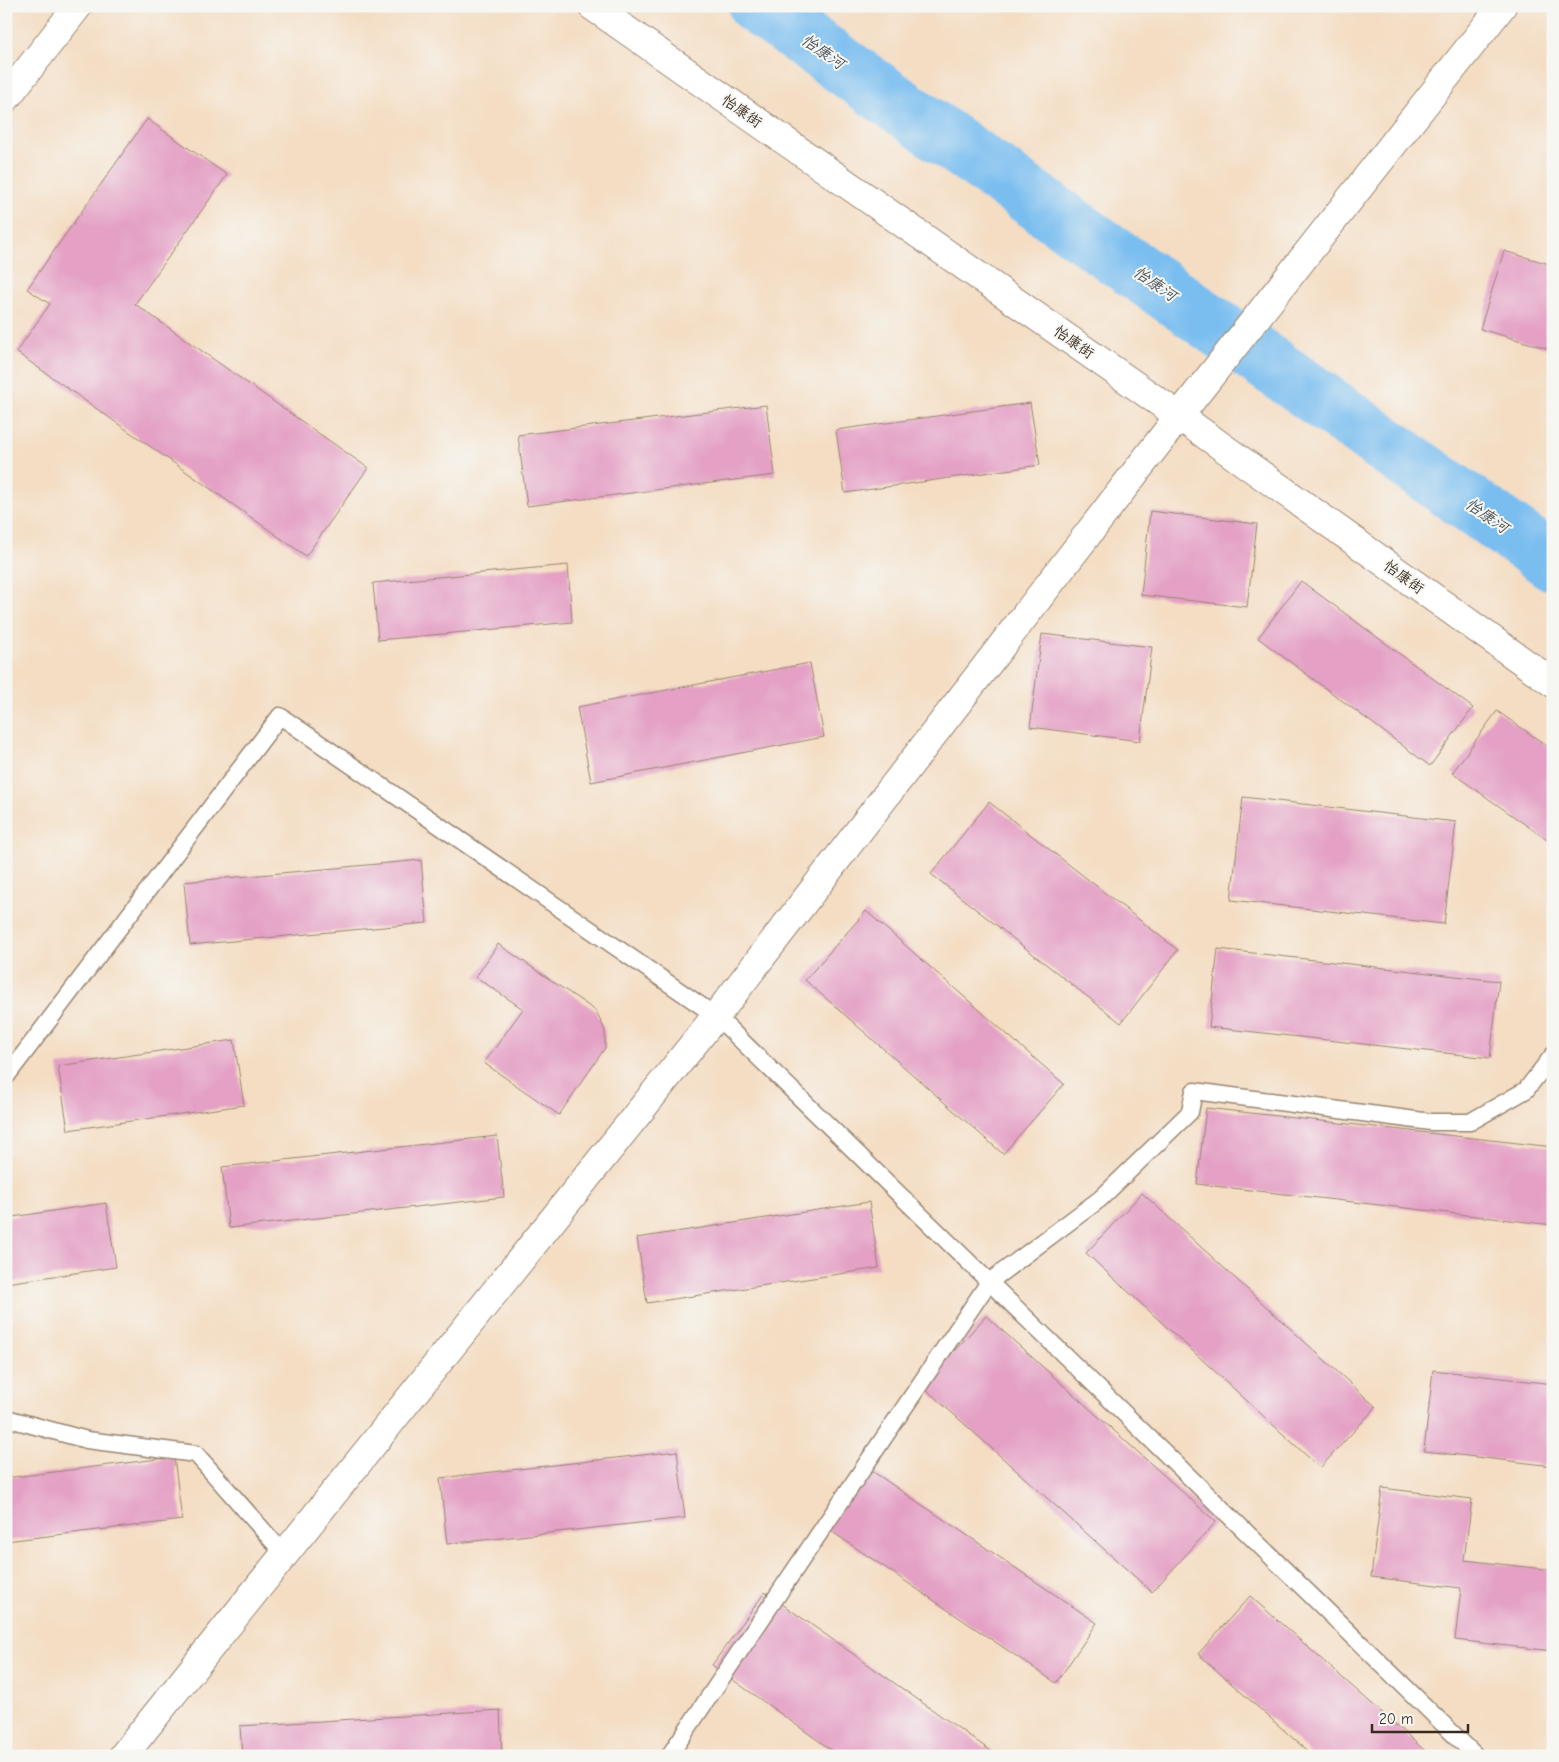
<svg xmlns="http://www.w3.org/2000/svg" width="1559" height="1762" font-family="'Comic Neue','LXGW WenKai TC',sans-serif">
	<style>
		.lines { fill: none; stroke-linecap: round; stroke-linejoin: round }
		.river { stroke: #7abef0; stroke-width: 58 }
		.building { fill: #e4a0c5 }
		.service-casing { stroke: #988470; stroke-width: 19 }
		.minor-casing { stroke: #988470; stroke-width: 30 }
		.tertiary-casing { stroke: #988470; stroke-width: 30 }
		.secondary-casing { stroke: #988470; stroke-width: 30 }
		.service { stroke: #fff; stroke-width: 16 }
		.minor { stroke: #fff; stroke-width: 28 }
		.tertiary { stroke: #fff; stroke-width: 28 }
		.secondary { stroke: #fff; stroke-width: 28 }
		.labels { text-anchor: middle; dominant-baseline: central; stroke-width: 4; stroke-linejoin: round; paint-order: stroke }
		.street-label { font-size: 15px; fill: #3b2a1e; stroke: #f6f6f2 }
		.water-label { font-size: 16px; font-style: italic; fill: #4e565d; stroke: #f6f6f2 }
	</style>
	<rect width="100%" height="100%" fill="#f6f6f2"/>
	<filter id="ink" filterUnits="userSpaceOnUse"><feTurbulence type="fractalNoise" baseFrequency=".02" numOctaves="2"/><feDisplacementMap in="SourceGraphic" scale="10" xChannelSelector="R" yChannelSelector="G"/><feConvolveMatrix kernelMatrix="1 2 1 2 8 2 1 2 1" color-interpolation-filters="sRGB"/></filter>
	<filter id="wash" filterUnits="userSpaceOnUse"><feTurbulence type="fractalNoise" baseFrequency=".0096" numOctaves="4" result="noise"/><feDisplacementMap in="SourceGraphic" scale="20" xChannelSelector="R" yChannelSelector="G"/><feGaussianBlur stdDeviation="1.12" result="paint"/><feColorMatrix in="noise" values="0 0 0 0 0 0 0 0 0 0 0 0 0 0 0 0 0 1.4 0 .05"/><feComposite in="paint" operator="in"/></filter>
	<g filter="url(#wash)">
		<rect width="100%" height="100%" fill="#f4ddc3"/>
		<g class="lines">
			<path class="river" d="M757 6 1553 562"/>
		</g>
		<g id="blocks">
			<g class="building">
				<path d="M147 119 227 175 135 304 368 468 306 556 16 352 50 304 27 289Z"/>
				<path d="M1504 251 1553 265V350L1480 329Z"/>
				<path d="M1030 403 1040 465 845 493 836 430Z"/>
				<path d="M766 405 775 475 527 506 518 435Z"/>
				<path d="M1150 511 1257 524 1247 607 1141 595Z"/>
				<path d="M568 565 572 622 378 640 373 583Z"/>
				<path d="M1301 581 1473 708 1430 766 1258 638Z"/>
				<path d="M1042 634 1152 647 1140 741 1030 727Z"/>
				<path d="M810 663 824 737 591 782 577 707Z"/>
				<path d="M1497 711 1553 750V844L1452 773Z"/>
				<path d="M1243 797 1456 822 1444 924 1231 900Z"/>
				<path d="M989 802 1178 950 1121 1023 931 874Z"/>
				<path d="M421 860 427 923 190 945 184 882Z"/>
				<path d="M866 911 1064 1084 1003 1154 805 980Z"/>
				<path d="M498 944 596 1011 603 1026 605 1032V1048L559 1115 484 1063 523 1009 476 977Z"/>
				<path d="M1218 949 1499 981 1490 1058 1209 1027Z"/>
				<path d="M234 1040 244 1105 68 1130 58 1066Z"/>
				<path d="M1206 1108 1553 1147V1225L1197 1184Z"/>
				<path d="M497 1136 504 1197 229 1228 222 1167Z"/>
				<path d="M1142 1193 1376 1407 1320 1468 1086 1253Z"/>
				<path d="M869 1202 879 1268 647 1303 637 1238Z"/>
				<path d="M106 1203 116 1267 6 1283V1218Z"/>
				<path d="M986 1316 1216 1522 1152 1592 922 1386Z"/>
				<path d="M1433 1370 1553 1384V1466L1424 1451Z"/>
				<path d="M677 1451 685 1518 447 1544 440 1478Z"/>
				<path d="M174 1457 182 1520 6 1541V1478Z"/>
				<path d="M869 1469 1097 1623 1056 1683 828 1529Z"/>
				<path d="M1382 1488 1472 1499 1464 1560 1553 1570V1651L1455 1640 1461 1588 1371 1577Z"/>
				<path d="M765 1592 998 1756H840L712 1665Z"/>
				<path d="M1250 1596 1431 1756H1313L1198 1654Z"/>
				<path d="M500 1710 502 1756H242L240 1726Z"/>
			</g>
		</g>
	</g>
	<g filter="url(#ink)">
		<use href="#blocks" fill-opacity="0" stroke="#988470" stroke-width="1"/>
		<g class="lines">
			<defs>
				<g id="service">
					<path d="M6 1077 280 716 716 1016 1476 1756"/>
					<path d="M6 1418 87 1440 196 1454 284 1554"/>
					<path d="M669 1756 989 1282 1100 1199 1190 1112 1194 1091 1431 1122H1470L1526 1090 1553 1055"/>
				</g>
				<path id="minor" d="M123 1756 716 1016 1179 416 1502 6"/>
				<path id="tertiary" d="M592 6 1179 416 1553 683"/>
				<path id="secondary" d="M6 98 78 6"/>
			</defs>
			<use href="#service" class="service-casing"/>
			<use href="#minor" class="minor-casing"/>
			<use href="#tertiary" class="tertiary-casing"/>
			<use href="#secondary" class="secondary-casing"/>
			<use href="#service" class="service"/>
			<use href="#minor" class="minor"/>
			<use href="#tertiary" class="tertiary"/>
			<use href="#secondary" class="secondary"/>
		</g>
	</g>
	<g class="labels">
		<g class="street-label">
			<text transform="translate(742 111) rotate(35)">怡康街</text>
			<text transform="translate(1074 342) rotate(35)">怡康街</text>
			<text transform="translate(1404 577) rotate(36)">怡康街</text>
		</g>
		<g class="water-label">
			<text transform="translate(823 52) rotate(35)">怡康河</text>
			<text transform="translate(1155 284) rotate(35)">怡康河</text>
			<text transform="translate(1487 516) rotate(35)">怡康河</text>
		</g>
	</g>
	<rect width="1559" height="1762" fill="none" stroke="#f6f6f2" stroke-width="25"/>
	<path d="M1372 1724v8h96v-8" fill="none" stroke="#3b2a1e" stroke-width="2.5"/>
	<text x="1379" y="1724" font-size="15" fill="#3b2a1e" stroke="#f6f6f2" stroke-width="4" paint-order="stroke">20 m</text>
</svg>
